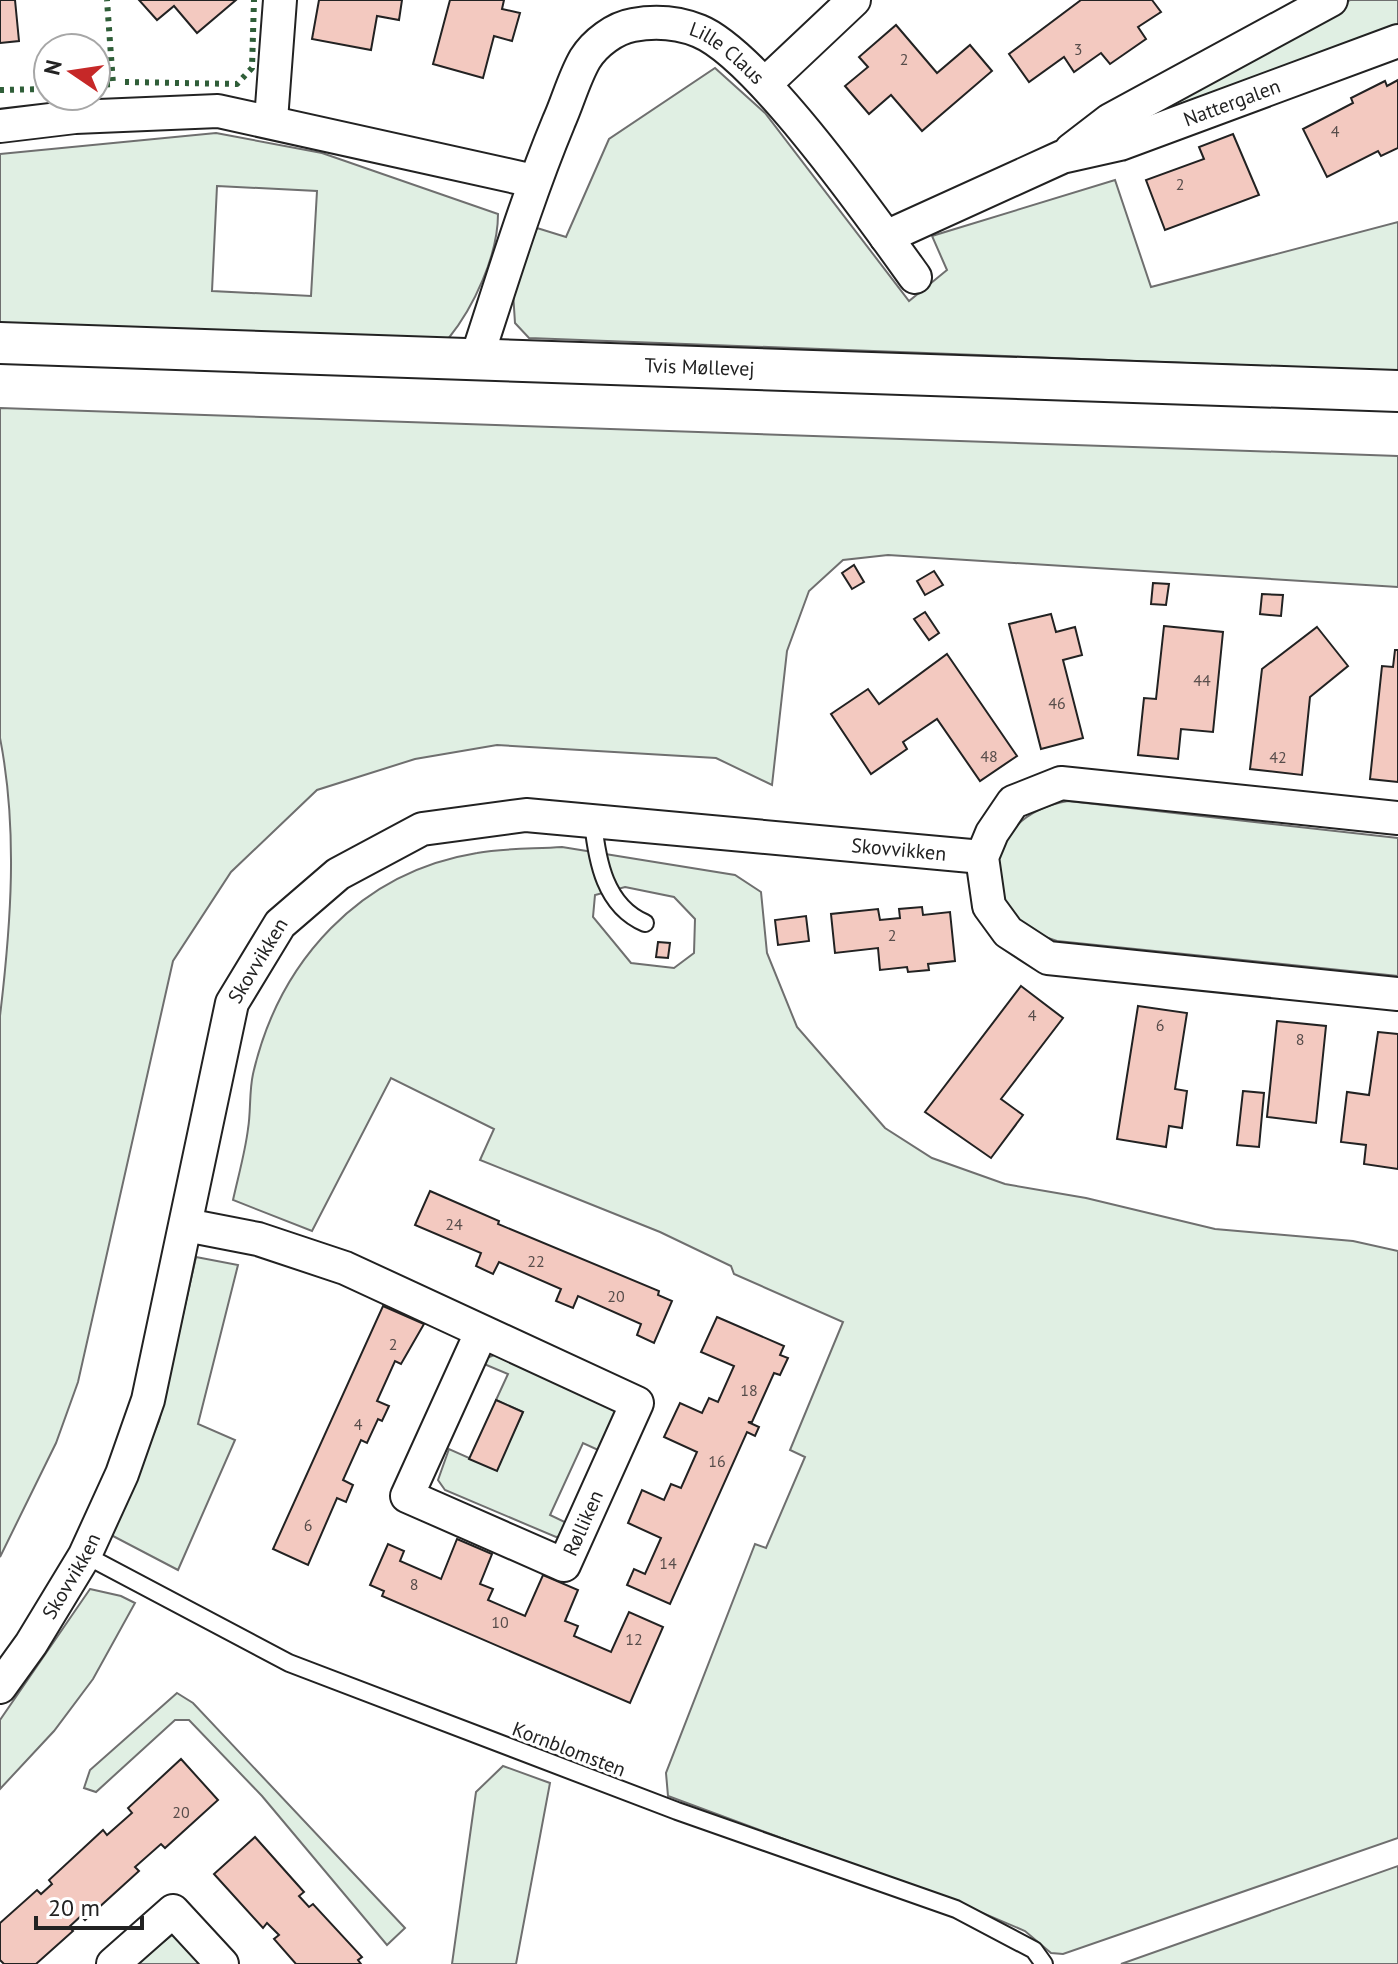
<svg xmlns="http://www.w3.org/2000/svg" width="1398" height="1964" font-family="'PT Sans',sans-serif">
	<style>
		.green { fill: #e0efe3; stroke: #6f6f6f; stroke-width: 2; fill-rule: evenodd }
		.building { fill: #f3c9c0; stroke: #222; stroke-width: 2 }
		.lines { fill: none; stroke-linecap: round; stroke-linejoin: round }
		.service-casing { stroke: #222; stroke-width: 20 }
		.minor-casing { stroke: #222; stroke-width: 36 }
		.tertiary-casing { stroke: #222; stroke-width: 44 }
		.service { stroke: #fff; stroke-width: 16 }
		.minor { stroke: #fff; stroke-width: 32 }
		.tertiary { stroke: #fff; stroke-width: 40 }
		.hedge { stroke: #2f5e38; stroke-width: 6; stroke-dasharray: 4 6; stroke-linecap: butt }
		.labels { text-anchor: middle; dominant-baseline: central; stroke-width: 6; stroke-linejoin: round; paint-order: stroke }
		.number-label { font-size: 16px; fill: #564c4a }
		.street-label { font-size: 20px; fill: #222; stroke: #fff }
	</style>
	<rect width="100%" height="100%" fill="#fff"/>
	<g class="green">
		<path d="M1350 0H1398V32L1112 140 1124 122Z"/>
		<path d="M715 68 765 113 909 301 947 270 932 236 1115 180 1151 287 1398 222V371L529 338 515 323 513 292 537 228 566 237 609 139Z"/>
		<path d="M216 133 322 153 498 214C498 255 474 307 448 339L0 324V154ZM217 186 317 191 311 296 212 291Z"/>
		<path d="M0 408 1398 456V587L888 555 843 560 809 591 787 651 772 785 716 758 497 745 415 759 317 790 231 872 173 961 78 1382 56 1443 0 1557V1016C11 924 18 830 0 738Z"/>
		<path d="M1068 801 1398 838V976L1057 941C971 915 979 816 1068 801Z"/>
		<path d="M562 847 735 875 761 892 767 953 797 1027 885 1128 932 1158 1005 1184 1086 1198 1215 1229 1353 1241 1398 1251V1838L1063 1954 1051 1953 1025 1931 973 1909 668 1796 666 1773 755 1544 766 1548 805 1457 790 1450 843 1322 734 1274 731 1266 660 1232 480 1160 494 1129 391 1078 312 1231 233 1200C238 1177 245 1153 248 1129 251 1111 249 1092 253 1074 279 961 360 872 477 853 504 848 534 849 562 847ZM625 887 674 897 695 919 694 953 674 968 631 963 593 917 595 895Z"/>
		<path d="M196 1257 238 1265 198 1424 235 1440 178 1570 111 1535 159 1421Z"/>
		<path d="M501 1352 619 1407 607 1454 583 1443 550 1515 575 1527 569 1535 556 1537 445 1490 438 1480 449 1449 496 1470 523 1412 496 1400 508 1374 484 1364 487 1358Z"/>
		<path d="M90 1589 121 1596 135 1603 93 1679 54 1731 0 1789V1720Z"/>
		<path d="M177 1693 193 1703 405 1928 387 1945 262 1796 189 1720H175L96 1792 84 1788 90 1770Z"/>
		<path d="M503 1766 550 1783 516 1964H452L476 1792Z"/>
		<path d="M1398 1866V1964H1121Z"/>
		<path d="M172 1935 182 1937 207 1964H136Z"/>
	</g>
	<g class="building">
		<path d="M0 0H15L19 41 0 43Z"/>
		<path d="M139 0H236L197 33 174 6 157 20Z"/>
		<path d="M319 0H402L399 20 377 16 371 50 312 39Z"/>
		<path d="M450 0H504L502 9 520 13 512 41 494 36 483 78 433 64Z"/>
		<path d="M1081 0H1152L1161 12 1138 27 1146 39 1110 64 1101 53 1074 72 1064 57 1029 82 1009 54Z"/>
		<path d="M896 25 937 73 970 45 992 71 922 131 891 95 869 114 845 86 868 67 859 57Z"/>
		<path d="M1398 80V148L1381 156 1378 151 1327 177 1303 129 1353 103 1351 98 1385 81 1387 86Z"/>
		<path d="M1233 134 1259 195 1165 230 1146 180 1204 159 1199 147Z"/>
		<path d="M854 565 864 582 852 589 842 573Z"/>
		<path d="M934 571 943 585 925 595 917 581Z"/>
		<path d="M1153 583 1169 584 1166 605 1151 604Z"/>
		<path d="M1262 594 1283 595 1281 616 1260 614Z"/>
		<path d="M925 612 939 633 929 640 914 619Z"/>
		<path d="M1051 614 1056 632 1075 627 1082 655 1063 660 1083 738 1041 749 1009 624Z"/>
		<path d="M1164 626 1223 632 1213 732 1181 729 1178 759 1138 755 1144 698 1156 699Z"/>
		<path d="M1317 627 1348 666 1310 697 1302 775 1250 769 1262 669Z"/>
		<path d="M1395 650H1398V782L1370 779 1382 666 1393 667Z"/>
		<path d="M947 654 1017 756 980 781 937 719 903 742 907 749 871 774 831 714 868 689 879 704Z"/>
		<path d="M922 907 923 915 950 912 955 961 928 964 929 970 908 972 907 967 880 970 878 948 835 953 831 914 878 909 880 920 900 918 899 909Z"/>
		<path d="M806 916 809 941 778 945 775 920Z"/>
		<path d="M658 942 670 943 668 958 656 957Z"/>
		<path d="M1021 986 1063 1018 1001 1099 1023 1115 991 1158 925 1112Z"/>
		<path d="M1138 1006 1187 1013 1175 1089 1187 1091 1182 1128 1169 1126 1166 1147 1117 1139Z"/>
		<path d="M1277 1021 1326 1026 1316 1123 1267 1117Z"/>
		<path d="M1378 1032 1398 1034V1169L1364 1164 1366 1145 1341 1142 1347 1092 1369 1095Z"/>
		<path d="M1243 1091 1264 1093 1259 1147 1237 1145Z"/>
		<path d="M430 1191 499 1221 498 1224 659 1291 658 1295 672 1301 654 1343 637 1335 641 1324 578 1296 573 1308 556 1301 561 1289 499 1262 493 1274 476 1266 481 1253 415 1225Z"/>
		<path d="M383 1306 424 1324 401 1364 395 1361 377 1401 389 1406 382 1421 378 1419 367 1443 361 1440 343 1480 353 1485 346 1502 337 1498 308 1565 273 1549Z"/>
		<path d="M717 1317 784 1346 780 1355 788 1358 780 1375 774 1373 752 1422H748L759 1427 755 1436 747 1432 670 1604 627 1585 634 1569 645 1574 661 1538 628 1523 642 1490 664 1500 671 1484 681 1488 697 1452 664 1437 680 1403 702 1413 709 1398 718 1402 734 1366 701 1352Z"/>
		<path d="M496 1400 523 1412 497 1471 469 1459Z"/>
		<path d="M457 1539 492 1554 480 1584 493 1589 488 1600 525 1616 543 1575 578 1590 565 1621 578 1626 574 1636 611 1652 629 1612 663 1627 630 1703 382 1596 384 1591 370 1585 388 1544 404 1551 400 1561 441 1579Z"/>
		<path d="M181 1759 218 1800 165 1848 161 1844 135 1867 139 1871 85 1920 81 1916 69 1927 73 1931 36 1964H4L0 1960V1923L37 1890 41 1894 52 1884 49 1880 103 1830 107 1835 132 1813 128 1808Z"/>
		<path d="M255 1837 304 1892 299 1896 309 1907 313 1904 362 1957 358 1960 361 1964H296L274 1939 279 1935 267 1923 263 1928 214 1874Z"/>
	</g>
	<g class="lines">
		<defs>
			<g id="service">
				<path d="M593 822C597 861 605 906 645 923"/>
				<path d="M85 1555 289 1663 677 1811 956 1909 1034 1950 1044 1964"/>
			</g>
			<g id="minor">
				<path d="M765 84 854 0"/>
				<path d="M271 120 280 0"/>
				<path d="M0 126 75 117 218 111 534 181"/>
				<path d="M1071 150 1110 120 1331 0"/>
				<path id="s1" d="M886 237 1062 157 1120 144 1398 41"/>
				<path id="s2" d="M477 357C503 278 527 198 559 121 568 101 574 78 585 59 595 43 615 28 633 25 655 21 679 23 699 31 758 55 874 220 915 277"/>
				<path d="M1398 818 1061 783 1013 802 992 833 982 857 989 906 1008 932 1048 958 1398 994"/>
				<path d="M186 1225 258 1239 345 1268 637 1403 564 1565 407 1496 481 1333"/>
				<path id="s3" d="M0 1687 31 1644 85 1555 122 1474 148 1400 232 1003 280 924 338 874 422 829 526 815 982 857"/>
				<path d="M113 1964 173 1911 222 1964"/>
			</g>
			<g id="tertiary">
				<path id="s4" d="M0 343 1398 391"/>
			</g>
		</defs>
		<use href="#service" class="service-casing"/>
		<use href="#minor" class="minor-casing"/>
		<use href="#tertiary" class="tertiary-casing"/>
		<use href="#service" class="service"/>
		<use href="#minor" class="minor"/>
		<use href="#tertiary" class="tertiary"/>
		<g class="hedge">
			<path d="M125 82 237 84 252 68 254 0"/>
			<path d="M96 85 113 84 107 0"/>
			<path d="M0 90 48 89"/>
		</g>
	</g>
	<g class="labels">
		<g class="number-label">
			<text x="1078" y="49">3</text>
			<text x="904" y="59">2</text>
			<text x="1335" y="131">4</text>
			<text x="1180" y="184">2</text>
			<text x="1202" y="680">44</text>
			<text x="1057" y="703">46</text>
			<text x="989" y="756">48</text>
			<text x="1278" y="757">42</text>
			<text x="892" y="935">2</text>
			<text x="1032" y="1015">4</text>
			<text x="1160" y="1025">6</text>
			<text x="1300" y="1039">8</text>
			<text x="454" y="1224">24</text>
			<text x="536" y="1261">22</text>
			<text x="616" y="1296">20</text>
			<text x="393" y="1344">2</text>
			<text x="749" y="1390">18</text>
			<text x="358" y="1424">4</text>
			<text x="717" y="1461">16</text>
			<text x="308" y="1525">6</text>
			<text x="668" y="1563">14</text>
			<text x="414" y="1584">8</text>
			<text x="500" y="1622">10</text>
			<text x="634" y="1639">12</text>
			<text x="181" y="1812">20</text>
		</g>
		<g class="street-label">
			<text stroke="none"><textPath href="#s2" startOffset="480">Lille Claus</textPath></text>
			<text stroke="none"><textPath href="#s1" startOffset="372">Nattergalen</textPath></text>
			<text stroke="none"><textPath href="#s4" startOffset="700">Tvis Møllevej</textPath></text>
			<text stroke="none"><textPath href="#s3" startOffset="1474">Skovvikken</textPath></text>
			<text stroke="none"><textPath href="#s3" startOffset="780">Skovvikken</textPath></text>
			<text transform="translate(583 1523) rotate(-66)">Rølliken</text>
			<text stroke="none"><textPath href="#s3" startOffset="132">Skovvikken</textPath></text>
			<text transform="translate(569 1749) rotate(21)">Kornblomsten</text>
		</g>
	</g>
	<g transform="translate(72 72) rotate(283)"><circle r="38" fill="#ffffff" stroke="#a7a7a7" stroke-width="2"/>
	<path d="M0-6L14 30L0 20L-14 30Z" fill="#c62828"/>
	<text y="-12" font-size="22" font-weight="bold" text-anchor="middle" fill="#222222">N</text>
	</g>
	<path d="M36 1916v12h106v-12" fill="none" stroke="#222222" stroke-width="4"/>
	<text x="48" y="1916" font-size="24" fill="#222222" stroke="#ffffff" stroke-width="6" paint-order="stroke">20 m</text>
</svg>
